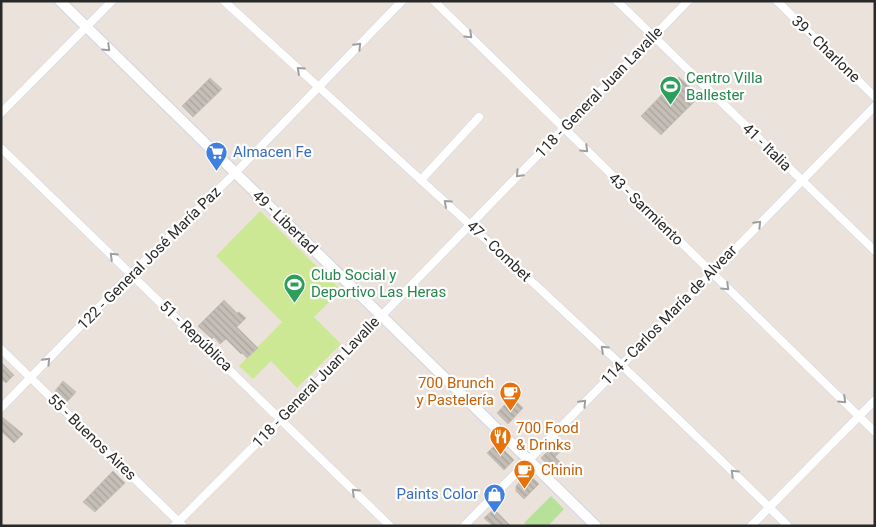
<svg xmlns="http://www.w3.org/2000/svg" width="876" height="527" font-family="Roboto,sans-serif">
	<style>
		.grass { fill: #b7e198 }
		.pitch { fill: #cce894 }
		.building { fill: url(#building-back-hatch); stroke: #c6bfb5 }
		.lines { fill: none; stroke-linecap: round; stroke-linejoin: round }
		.minor-casing { stroke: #d1d5e2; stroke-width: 9 }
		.tertiary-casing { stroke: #d1d5e2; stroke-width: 12 }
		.minor { stroke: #fff; stroke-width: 8 }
		.tertiary { stroke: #fff; stroke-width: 10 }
		.oneway { stroke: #9f9f9f }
		.labels { text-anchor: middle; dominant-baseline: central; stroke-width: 4.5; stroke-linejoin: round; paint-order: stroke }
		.street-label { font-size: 15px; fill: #292929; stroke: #fff }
		.leisure-label { font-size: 15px; fill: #27864d; stroke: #fff; text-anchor: start }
		.shop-label { font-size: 15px; fill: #366cbe; stroke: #fff; text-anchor: start }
		.food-label { font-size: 15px; fill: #c56008; stroke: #fff; text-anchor: start }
	</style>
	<defs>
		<pattern id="building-back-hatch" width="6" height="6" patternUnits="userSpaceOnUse" patternTransform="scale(1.25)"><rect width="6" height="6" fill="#c4beb7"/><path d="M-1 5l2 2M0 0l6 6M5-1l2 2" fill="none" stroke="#a8a39d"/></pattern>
	</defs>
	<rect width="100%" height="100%" fill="#ebe3db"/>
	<path class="grass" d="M551 496 564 509 548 526H527L524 523Z"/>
	<path class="pitch" d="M260 211 341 290 314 317 341 344 297 388 271 361 253 379 239 366 282 322 216 256Z"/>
	<g class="building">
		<path d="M679 77 700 96 661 135 641 116Z"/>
		<path d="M210 78 222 89 193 117 182 106Z"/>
		<path d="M224 300 237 313 239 312 246 318 237 327 258 348 247 358 242 353 241 354 226 339 220 344 214 337 212 339 198 326Z"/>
		<path d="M1 362 14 375 6 383 1 379Z"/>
		<path d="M63 381 76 392 67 402 55 391Z"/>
		<path d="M512 397 523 408 508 424 497 413Z"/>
		<path d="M1 416 23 434 14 443 1 431Z"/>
		<path d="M557 442 564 447 555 457 568 470 561 477 541 458Z"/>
		<path d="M497 443 514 460 504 470 487 453Z"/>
		<path d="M113 471 125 483 95 512 83 502Z"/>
		<path d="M525 476H531L539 484 524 499 516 491V486Z"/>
		<path d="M494 509 511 526H493L484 518Z"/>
	</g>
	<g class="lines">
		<defs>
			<g id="minor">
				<path d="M224 1C414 174 606 345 788 526"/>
				<path d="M434 1 875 432"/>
				<path d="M617 1 875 251"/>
				<path d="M777 1 875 97"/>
				<path d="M1 113 112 1"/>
				<path d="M1 148 390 526"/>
				<path d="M421 180 479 117"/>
				<path d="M1 349 183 526"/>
				<path d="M1 408 131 274 235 173 402 1"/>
				<path d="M174 526 281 419 688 1"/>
				<path d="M464 526 875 106"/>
				<path d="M751 526 875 400"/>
			</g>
			<path id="tertiary" d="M60 1 596 526"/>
		</defs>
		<use href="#minor" class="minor-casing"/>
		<use href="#tertiary" class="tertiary-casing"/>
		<use href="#minor" class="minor"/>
		<use href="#tertiary" class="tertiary"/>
	</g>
	<defs><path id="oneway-chevron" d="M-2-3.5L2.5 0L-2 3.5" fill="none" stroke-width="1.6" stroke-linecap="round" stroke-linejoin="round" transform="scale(1.25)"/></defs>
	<g class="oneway">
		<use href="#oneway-chevron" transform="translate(469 35) rotate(44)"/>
		<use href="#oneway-chevron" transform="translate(358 46) rotate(-46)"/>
		<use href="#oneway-chevron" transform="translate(107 48) rotate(44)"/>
		<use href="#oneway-chevron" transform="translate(300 70) rotate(-138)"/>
		<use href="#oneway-chevron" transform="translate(585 149) rotate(44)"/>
		<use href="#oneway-chevron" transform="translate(519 174) rotate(134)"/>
		<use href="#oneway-chevron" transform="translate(447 203) rotate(-138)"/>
		<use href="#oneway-chevron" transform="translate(758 224) rotate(-45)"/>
		<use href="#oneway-chevron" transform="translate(113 256) rotate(-136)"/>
		<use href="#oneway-chevron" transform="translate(726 287) rotate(44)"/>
		<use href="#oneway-chevron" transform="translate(604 349) rotate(-137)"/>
		<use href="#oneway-chevron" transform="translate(47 361) rotate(-46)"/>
		<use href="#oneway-chevron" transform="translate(843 400) rotate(44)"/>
		<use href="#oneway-chevron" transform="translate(583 403) rotate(-46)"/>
		<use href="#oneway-chevron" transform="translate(734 473) rotate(-136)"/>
		<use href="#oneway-chevron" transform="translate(355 492) rotate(-136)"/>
	</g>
	<defs>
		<symbol id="stadium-pin" viewBox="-11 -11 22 30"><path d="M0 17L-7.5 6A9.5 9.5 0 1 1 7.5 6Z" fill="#2e9e5b" stroke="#fff"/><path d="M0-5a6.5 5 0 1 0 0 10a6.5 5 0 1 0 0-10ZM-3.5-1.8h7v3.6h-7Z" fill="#fff"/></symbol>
		<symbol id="supermarket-pin" viewBox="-11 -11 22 30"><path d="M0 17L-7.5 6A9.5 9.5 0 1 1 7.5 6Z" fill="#3f7fe0" stroke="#fff"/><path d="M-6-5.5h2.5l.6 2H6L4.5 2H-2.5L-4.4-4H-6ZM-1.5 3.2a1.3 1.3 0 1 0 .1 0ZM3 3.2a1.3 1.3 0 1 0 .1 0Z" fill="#fff"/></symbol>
		<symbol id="cafe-pin" viewBox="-11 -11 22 30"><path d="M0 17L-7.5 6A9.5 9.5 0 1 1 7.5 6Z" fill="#e8710a" stroke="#fff"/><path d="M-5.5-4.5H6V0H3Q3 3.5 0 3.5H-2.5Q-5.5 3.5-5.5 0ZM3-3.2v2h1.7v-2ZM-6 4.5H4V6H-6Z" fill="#fff"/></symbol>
		<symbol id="restaurant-pin" viewBox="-11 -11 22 30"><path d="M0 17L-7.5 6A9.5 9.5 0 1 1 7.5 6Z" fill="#e8710a" stroke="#fff"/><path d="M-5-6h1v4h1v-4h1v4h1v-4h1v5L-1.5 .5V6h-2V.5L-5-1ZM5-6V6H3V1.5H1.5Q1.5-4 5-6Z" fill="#fff"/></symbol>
		<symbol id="shop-pin" viewBox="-11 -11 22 30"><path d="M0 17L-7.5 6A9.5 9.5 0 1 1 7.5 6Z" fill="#3f7fe0" stroke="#fff"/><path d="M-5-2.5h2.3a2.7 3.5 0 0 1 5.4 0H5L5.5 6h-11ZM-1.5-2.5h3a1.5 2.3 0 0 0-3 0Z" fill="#fff"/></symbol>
	</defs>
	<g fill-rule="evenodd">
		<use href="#stadium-pin" x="658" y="74" width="25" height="34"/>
		<use href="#supermarket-pin" x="204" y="140" width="25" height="34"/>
		<use href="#stadium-pin" x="282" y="272" width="25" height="34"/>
		<use href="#cafe-pin" x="498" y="380" width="25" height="34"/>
		<use href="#restaurant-pin" x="488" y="424" width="25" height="34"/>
		<use href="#cafe-pin" x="512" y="458" width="25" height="34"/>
		<use href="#shop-pin" x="482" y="482" width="25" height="34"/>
	</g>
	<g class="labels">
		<g class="street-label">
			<text transform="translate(826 49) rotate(44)">39 - Charlone</text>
			<text transform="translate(599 92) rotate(-46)">118 - General Juan Lavalle</text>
			<text transform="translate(767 147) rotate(44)">41 - Italia</text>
			<text transform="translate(646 209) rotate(44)">43 - Sarmiento</text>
			<text transform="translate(285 222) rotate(44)">49 - Libertad</text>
			<text transform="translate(499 251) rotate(43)">47 - Combet</text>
			<text transform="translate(149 258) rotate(-45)">122 - General José María Paz</text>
			<text transform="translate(669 315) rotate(-46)">114 - Carlos María de Alvear</text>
			<text transform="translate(196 336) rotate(44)">51 - República</text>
			<text transform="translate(316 382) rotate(-46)">118 - General Juan Lavalle</text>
			<text transform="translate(92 437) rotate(44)">55 - Buenos Aires</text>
		</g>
		<g class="leisure-label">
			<text x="686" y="78">Centro Villa<tspan x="686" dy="17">Ballester</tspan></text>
			<text x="311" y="275">Club Social y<tspan x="311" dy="17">Deportivo Las Heras</tspan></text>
		</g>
		<g class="shop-label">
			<text x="233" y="152">Almacen Fe</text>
			<text x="478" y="494" text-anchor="end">Paints Color</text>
		</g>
		<g class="food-label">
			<text x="494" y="383" text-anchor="end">700 Brunch<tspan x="494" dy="17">y Pastelería</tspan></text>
			<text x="516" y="428">700 Food<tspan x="516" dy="17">&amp; Drinks</tspan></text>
			<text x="541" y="470">Chinin</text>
		</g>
	</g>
	<rect width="876" height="527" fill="none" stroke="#292929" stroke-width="5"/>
</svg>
